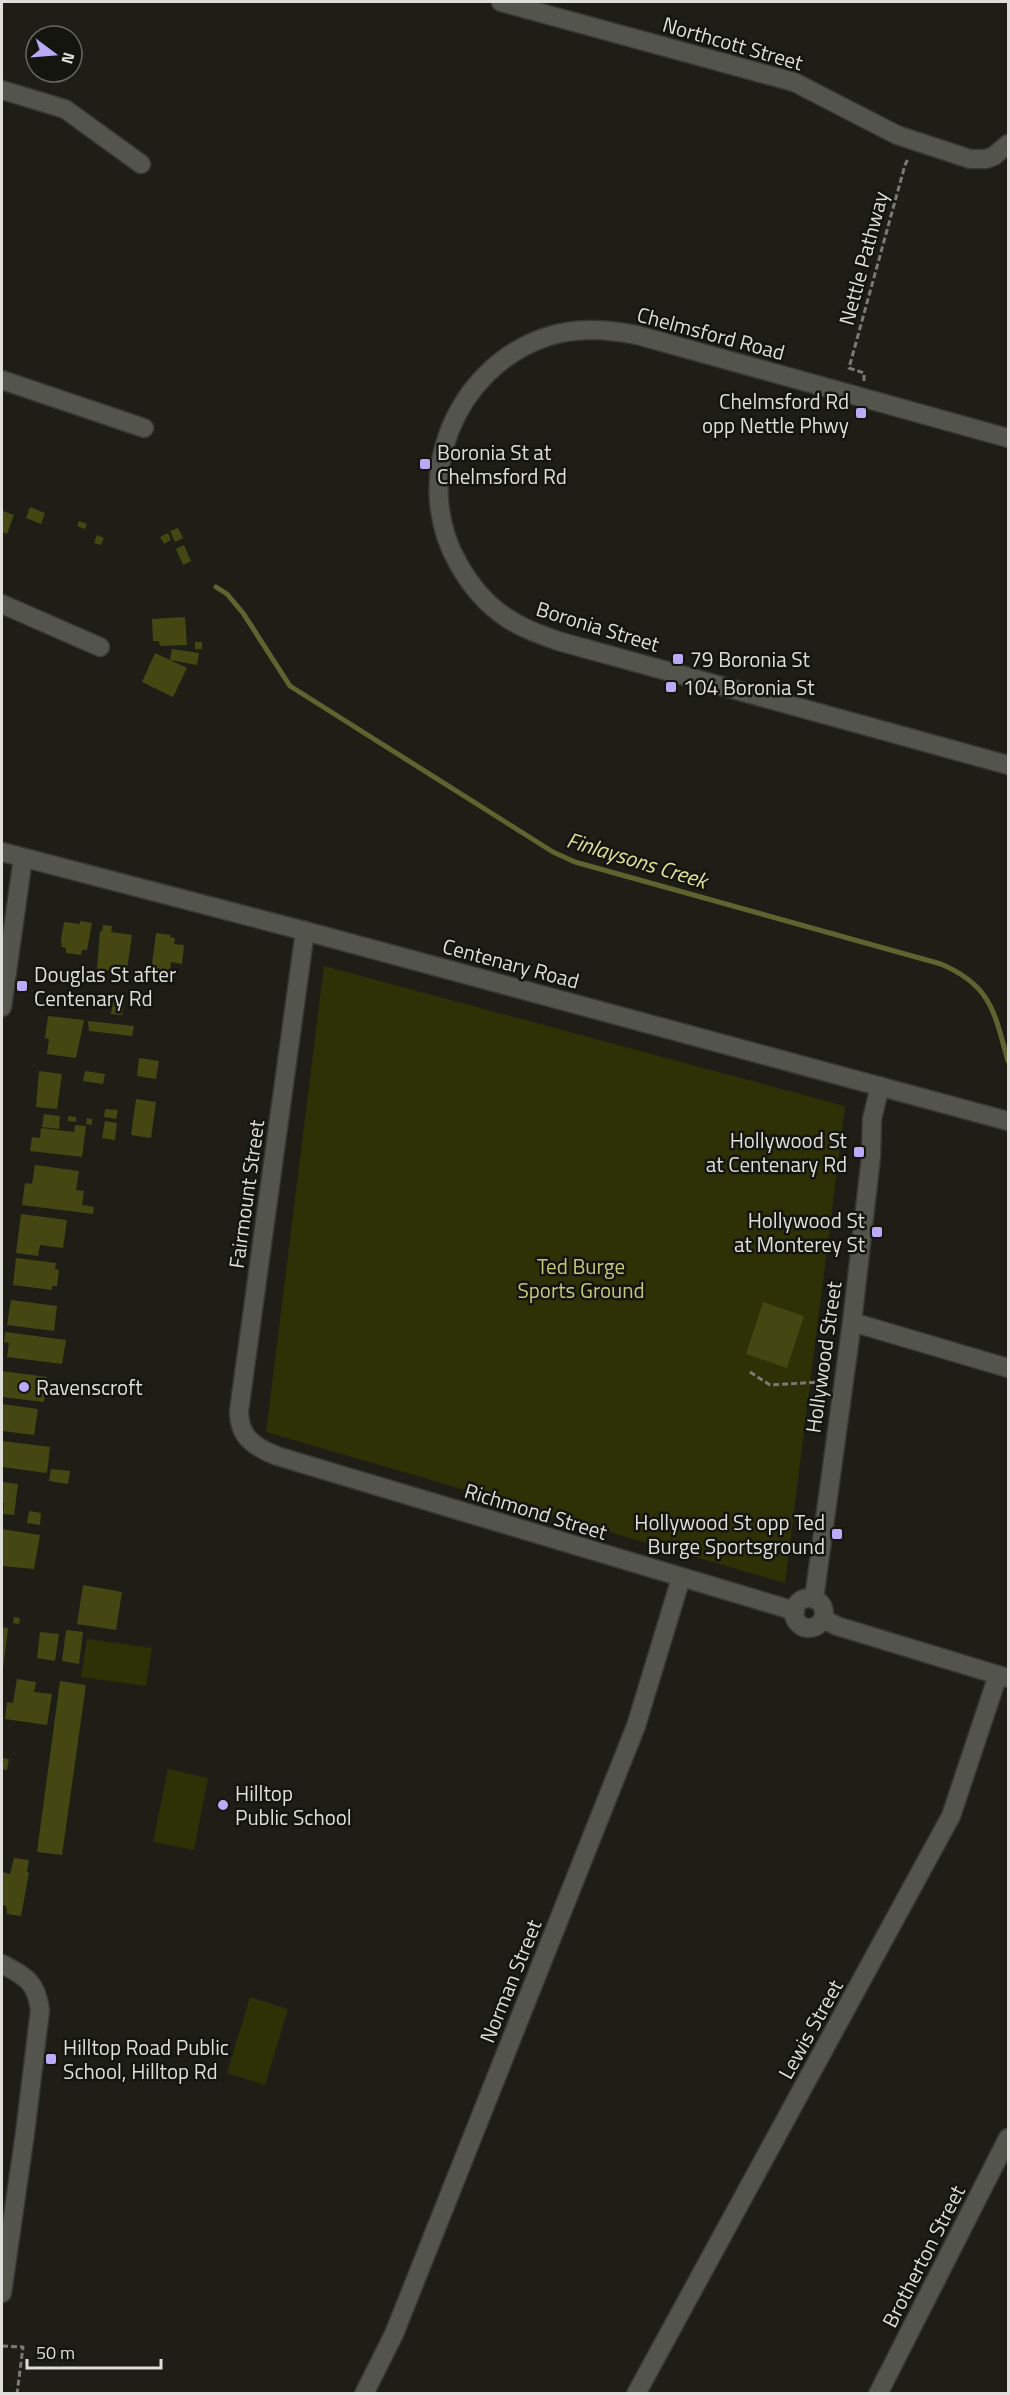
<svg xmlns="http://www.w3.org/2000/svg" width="1010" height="2395" font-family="'Titillium Web',sans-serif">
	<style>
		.green { fill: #2e3005 }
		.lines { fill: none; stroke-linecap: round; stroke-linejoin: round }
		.stream { stroke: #5f6330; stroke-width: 5 }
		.building { fill: #444712 }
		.street-casing { stroke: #373733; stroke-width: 21 }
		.secondary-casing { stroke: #373733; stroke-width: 21 }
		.path { stroke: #7a7a74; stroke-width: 3; stroke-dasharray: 6 3; stroke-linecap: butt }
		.street { stroke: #53544b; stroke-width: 18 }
		.secondary { stroke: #53544b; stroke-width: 18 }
		.poi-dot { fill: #baaaf7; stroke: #14150e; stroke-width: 2 }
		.labels { text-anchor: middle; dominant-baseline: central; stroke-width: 5; stroke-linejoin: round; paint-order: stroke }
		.street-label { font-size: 21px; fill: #dedfda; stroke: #14150e }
		.poi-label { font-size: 21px; fill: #dedfda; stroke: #14150e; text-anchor: start }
		.park-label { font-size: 21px; fill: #c2c979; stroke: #14150e }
		.water-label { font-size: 22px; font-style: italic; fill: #dce392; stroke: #14150e }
	</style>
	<rect width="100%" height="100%" fill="#1e1e17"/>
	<g class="green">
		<path d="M324 966 845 1106 785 1583 266 1432Z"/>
		<path d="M87 1639 152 1648 146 1686 81 1677Z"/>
		<path d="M168 1769 208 1778 194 1850 153 1842Z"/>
		<path d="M250 1997 288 2009 265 2085 227 2073Z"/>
	</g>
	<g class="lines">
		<path class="stream" d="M216 587 227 594 243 613 290 686 553 852 575 862 941 964C992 986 994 1012 1008 1061"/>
	</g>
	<g class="building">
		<path d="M30 507 45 513 41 524 26 518Z"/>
		<path d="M3 511 14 515 7 534 2 532Z"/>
		<path d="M79 521 87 524 85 529 77 526Z"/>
		<path d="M178 528 183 538 175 542 170 531Z"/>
		<path d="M168 533 171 540 164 544 160 537Z"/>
		<path d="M97 535 104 538 101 545 94 543Z"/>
		<path d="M184 545 191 561 183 565 176 549Z"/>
		<path d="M185 617 187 645 160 646 159 641H153L152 619Z"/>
		<rect x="195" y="642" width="7" height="7"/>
		<path d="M172 649 199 653 197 665 170 660Z"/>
		<path d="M155 653 187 668 173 697 142 682Z"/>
		<path d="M80 921 92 923 87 950H82L81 955 66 953V948L62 947 61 940 64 922 80 924Z"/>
		<path d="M103 925 112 926 111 932 132 935 126 976 110 974V971L97 969 100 931H102Z"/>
		<path d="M156 933 171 935 170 937 175 938 174 944 184 945 182 964 171 962 170 974 151 972Z"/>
		<path d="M68 972 87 975 86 984 66 981Z"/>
		<path d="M114 995 125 997 122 1015 111 1014Z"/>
		<path d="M48 1016 84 1020 76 1058 47 1054 49 1039 45 1038Z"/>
		<path d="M88 1021 134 1026 132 1036 89 1031Z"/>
		<path d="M139 1058 159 1061 156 1079 137 1076Z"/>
		<path d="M39 1071 62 1074 57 1109 36 1107Z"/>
		<path d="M85 1071 105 1074 103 1084 83 1081Z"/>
		<path d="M136 1099 156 1102 151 1138 131 1135Z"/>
		<path d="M105 1109 118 1110 116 1119 104 1117Z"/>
		<path d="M44 1114 60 1116 59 1129 42 1127Z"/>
		<path d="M68 1116 76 1117V1122L68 1121Z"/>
		<path d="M87 1118 92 1119V1125L86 1124Z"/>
		<path d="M105 1121 117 1123 115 1140 102 1138Z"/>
		<path d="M75 1125 86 1126 82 1157 30 1151 32 1137 40 1138 41 1128 74 1132Z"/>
		<path d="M35 1165 79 1171 76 1190 84 1191 82 1205 94 1207 93 1214 22 1205 25 1183 32 1184Z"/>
		<path d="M21 1214 67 1220 63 1248 40 1245 38 1256 16 1253Z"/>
		<path d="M16 1258 56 1263 55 1269 59 1270 57 1286H52V1290L13 1285Z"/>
		<path d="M11 1300 57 1306 54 1331 7 1325Z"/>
		<path d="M763 1302 804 1316 787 1368 746 1354Z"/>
		<path d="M5 1332 66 1340 62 1364 7 1357 9 1343 4 1342Z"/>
		<path d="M2 1371 47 1377 44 1402 2 1397Z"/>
		<path d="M2 1404 38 1409 34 1435 2 1431Z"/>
		<path d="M2 1441 50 1447 47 1473 2 1467Z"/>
		<path d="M51 1469 70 1471 68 1484 49 1481Z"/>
		<path d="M2 1482 18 1484 14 1515 3 1514 4 1503 2 1502Z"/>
		<path d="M29 1511 41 1513 40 1525 27 1523Z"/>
		<path d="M2 1529 40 1535 34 1569 2 1566Z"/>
		<path d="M83 1585 122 1592 116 1630 77 1624Z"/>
		<path d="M14 1617 20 1618 19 1624 13 1623Z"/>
		<path d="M2 1627 8 1628 3 1668H2Z"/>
		<path d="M66 1630 83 1632 79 1664 62 1661Z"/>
		<path d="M40 1632 59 1634 55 1661 37 1658Z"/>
		<path d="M17 1679 36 1682 34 1692 52 1694 47 1725 5 1719 7 1702 13 1703Z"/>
		<path d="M60 1681 86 1685 62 1855 37 1852Z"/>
		<path d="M2 1758 9 1759 7 1770 2 1769Z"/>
		<path d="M14 1858 29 1860 27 1872 29 1873 21 1916 7 1914 6 1906 2 1905V1872L10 1874Z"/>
	</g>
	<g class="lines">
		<defs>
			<g id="street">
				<path d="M501 2 794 82 897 135 970 159H986L994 156 1008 144"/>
				<path d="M2 90 65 109 141 164"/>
				<path d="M2 380 144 428"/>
				<path d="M1008 438 637 335C606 329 576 327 546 337 453 369 410 481 459 565 471 586 485 603 504 616 521 628 539 634 558 641L1008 765"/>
				<path d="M2 604 100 647"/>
				<path d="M305 931 239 1411C239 1437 254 1447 277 1456L795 1611"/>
				<path d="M2 1007 23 858"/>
				<path d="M852 1322 1008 1368"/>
				<circle cx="809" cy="1613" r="15"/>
				<path d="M814 1599 852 1322 871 1157 872 1119 880 1086"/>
				<path d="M823 1619 837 1626 1008 1678"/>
				<path d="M364 2394 394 2334 636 1726 681 1578"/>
				<path d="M636 2394 951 1816 998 1675"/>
				<path d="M878 2394 1008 2138"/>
			</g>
			<g id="secondary">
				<path d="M2 852 305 931 1008 1121"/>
				<path d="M2 1964C26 1977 36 1981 40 2010L25 2133 2 2293"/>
			</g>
		</defs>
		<use href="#street" class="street-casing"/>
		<use href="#secondary" class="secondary-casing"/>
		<g class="path">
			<path d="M864 381V373L849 368 905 165 908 159"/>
			<path d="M750 1372 770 1385 820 1382"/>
			<path d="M2 2346 23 2347 17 2394"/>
		</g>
		<use href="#street" class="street"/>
		<use href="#secondary" class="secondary"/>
	</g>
	<g class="poi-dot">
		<rect x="855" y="407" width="12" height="12" rx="3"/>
		<rect x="419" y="458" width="12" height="12" rx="3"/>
		<rect x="672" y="653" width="12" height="12" rx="3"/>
		<rect x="665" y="681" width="12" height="12" rx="3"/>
		<rect x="16" y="980" width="12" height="12" rx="3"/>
		<rect x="853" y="1146" width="12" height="12" rx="3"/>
		<rect x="871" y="1226" width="12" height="12" rx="3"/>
		<circle cx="24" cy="1387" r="6"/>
		<rect x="831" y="1528" width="12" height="12" rx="3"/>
		<circle cx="223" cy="1805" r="6"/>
		<rect x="45" y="2053" width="12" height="12" rx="3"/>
	</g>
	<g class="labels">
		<g class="street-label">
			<text transform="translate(733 43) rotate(16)">Northcott Street</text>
			<text transform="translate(863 258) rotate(-75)">Nettle Pathway</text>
			<text transform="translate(711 333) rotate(15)">Chelmsford Road</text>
			<text transform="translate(598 626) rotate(17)">Boronia Street</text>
			<text transform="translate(511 963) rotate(15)">Centenary Road</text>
			<text transform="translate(246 1194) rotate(-82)">Fairmount Street</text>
			<text transform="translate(823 1357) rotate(-82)">Hollywood Street</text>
			<text transform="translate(536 1511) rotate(17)">Richmond Street</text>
			<text transform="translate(510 1981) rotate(-68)">Norman Street</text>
			<text transform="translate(810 2029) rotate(-61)">Lewis Street</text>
			<text transform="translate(923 2256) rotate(-63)">Brotherton Street</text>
		</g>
		<g class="poi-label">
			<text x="849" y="401" text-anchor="end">Chelmsford Rd<tspan x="849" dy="24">opp Nettle Phwy</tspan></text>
			<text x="437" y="452">Boronia St at<tspan x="437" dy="24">Chelmsford Rd</tspan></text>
			<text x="690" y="659">79 Boronia St</text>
			<text x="683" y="687">104 Boronia St</text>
			<text x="34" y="974">Douglas St after<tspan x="34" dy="24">Centenary Rd</tspan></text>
			<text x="847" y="1140" text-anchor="end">Hollywood St<tspan x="847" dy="24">at Centenary Rd</tspan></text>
			<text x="865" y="1220" text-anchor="end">Hollywood St<tspan x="865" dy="24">at Monterey St</tspan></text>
			<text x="36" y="1387">Ravenscroft</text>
			<text x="825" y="1522" text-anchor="end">Hollywood St opp Ted<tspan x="825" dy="24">Burge Sportsground</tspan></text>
			<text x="235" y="1793">Hilltop<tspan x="235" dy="24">Public School</tspan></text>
			<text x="63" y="2047">Hilltop Road Public<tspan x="63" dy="24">School, Hilltop Rd</tspan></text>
		</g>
		<g class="park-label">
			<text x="581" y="1266">Ted Burge<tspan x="581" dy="24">Sports Ground</tspan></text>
		</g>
		<g class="water-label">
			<text transform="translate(637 860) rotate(17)">Finlaysons Creek</text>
		</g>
	</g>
	<rect width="1010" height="2395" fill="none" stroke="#dedfda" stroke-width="6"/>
	<g transform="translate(54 54) rotate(106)"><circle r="28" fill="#14150e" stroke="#656660" stroke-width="1.5"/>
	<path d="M0-4.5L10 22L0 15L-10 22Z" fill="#baaaf7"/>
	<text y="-9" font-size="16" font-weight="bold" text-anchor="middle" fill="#dedfda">N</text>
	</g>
	<path d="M27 2359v9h134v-9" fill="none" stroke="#dedfda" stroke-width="3"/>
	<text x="36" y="2359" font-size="18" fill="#dedfda" stroke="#14150e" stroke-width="4.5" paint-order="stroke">50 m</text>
</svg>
